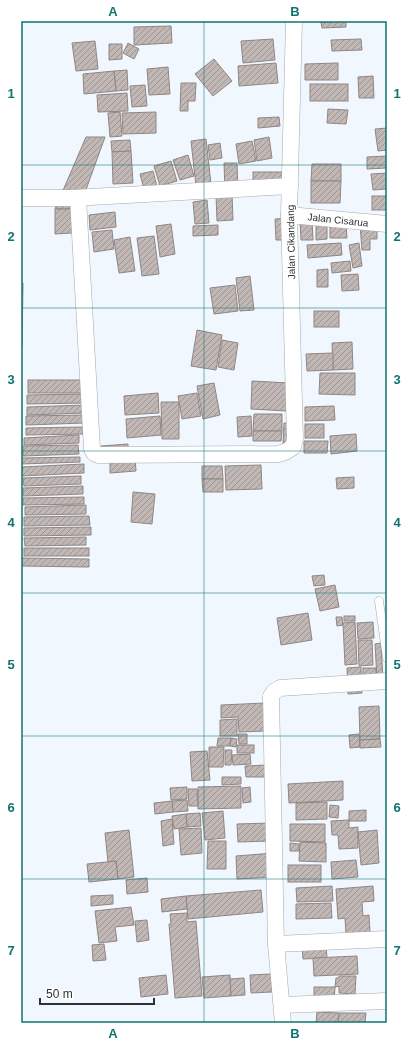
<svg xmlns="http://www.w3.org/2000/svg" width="408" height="1044" font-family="Helvetica,sans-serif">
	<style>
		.building { fill: url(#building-hatch); stroke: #8f8684 }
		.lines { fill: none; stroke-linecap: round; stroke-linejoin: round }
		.lane-casing { stroke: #a3a9af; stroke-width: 9 }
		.street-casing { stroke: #a3a9af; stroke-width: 17 }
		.lane { stroke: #fff; stroke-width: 8 }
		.street { stroke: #fff; stroke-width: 16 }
		.grid { fill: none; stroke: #0f766e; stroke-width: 1; stroke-opacity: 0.55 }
		.labels { text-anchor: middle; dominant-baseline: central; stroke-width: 3.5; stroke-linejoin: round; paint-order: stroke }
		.street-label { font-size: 10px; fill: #2f3134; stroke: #fff }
		.neatline { fill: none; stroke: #0f766e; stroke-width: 1.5 }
		.grid-label { font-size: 13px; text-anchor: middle; font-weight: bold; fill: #0f766e }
	</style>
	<defs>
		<pattern id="building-hatch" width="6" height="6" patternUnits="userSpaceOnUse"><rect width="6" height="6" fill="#c1b8b6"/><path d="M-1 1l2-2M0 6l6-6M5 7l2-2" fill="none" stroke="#9d9695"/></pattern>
	</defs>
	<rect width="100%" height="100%" fill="#f0f7fe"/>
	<g class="building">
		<path d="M346 21V27L322 28 321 22Z"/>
		<path d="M171 26 172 43 134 45V27Z"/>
		<path d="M273 39 275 60 243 63 241 41Z"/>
		<path d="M361 39 362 50 332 51 331 40Z"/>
		<path d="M95 41 98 69 76 71 72 43Z"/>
		<path d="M128 43 139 49 134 59 123 53Z"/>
		<path d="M109 44H122V59L109 60Z"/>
		<path d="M214 59 232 81 213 96 195 74Z"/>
		<path d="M276 63 278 83 239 86 238 66Z"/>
		<path d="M338 63V80H305V64Z"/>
		<path d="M168 67 170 94 149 95 147 69Z"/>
		<path d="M127 70 128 90 116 91 114 71Z"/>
		<path d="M114 71 116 91 84 94 83 74Z"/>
		<path d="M373 76 374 98H359L358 77Z"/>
		<path d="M181 83H196L195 101H188V111H180Z"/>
		<rect x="310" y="84" width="38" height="17"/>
		<path d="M145 85 147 106 132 107 130 86Z"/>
		<path d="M127 93 128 111 98 112 97 95Z"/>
		<path d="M328 109 348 110 346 124 327 123Z"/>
		<path d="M120 112 122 136 110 137 108 113Z"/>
		<path d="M156 112V133L123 134 122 113Z"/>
		<path d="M279 117 280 126 258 128V118Z"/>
		<path d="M387 128V150L378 151 375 129Z"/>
		<path d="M86 137H105L79 209H55Z"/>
		<path d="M269 137 272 158 257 161 254 140Z"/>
		<path d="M206 139 211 184 196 186 191 141Z"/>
		<path d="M130 140 131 151 112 152 111 141Z"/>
		<path d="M252 141 256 161 239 164 236 144Z"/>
		<path d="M220 143 222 158 210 160 208 145Z"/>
		<path d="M131 151 133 183 113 184 112 152Z"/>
		<path d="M188 155 194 176 180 180 173 160Z"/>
		<path d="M387 156V168L367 169V157Z"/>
		<path d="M171 161 177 181 160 186 154 166Z"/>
		<path d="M224 163H237L238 191H225Z"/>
		<path d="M312 164H341V181H311Z"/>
		<path d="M153 171 158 190 145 193 140 174Z"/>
		<rect x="253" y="172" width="29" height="14"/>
		<path d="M387 173V189L373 190 371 174Z"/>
		<path d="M311 181H341L340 203H311Z"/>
		<path d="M232 194 233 220 217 221 216 195Z"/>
		<rect x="372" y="196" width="15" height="14"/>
		<path d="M207 200 209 223 195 224 193 202Z"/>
		<path d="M55 209H79V229H72V233L55 234Z"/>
		<path d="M115 212 116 227 90 230 89 215Z"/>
		<path d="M292 218 293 240H276L275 219Z"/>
		<path d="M300 220H312L313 240H301Z"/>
		<path d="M327 221V239L316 240V222Z"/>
		<path d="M171 224 175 254 160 257 156 226Z"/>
		<path d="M346 224 347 238H330V225Z"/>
		<path d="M377 224V239H370V250H362L360 225Z"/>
		<path d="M218 225V235L193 236V226Z"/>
		<path d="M112 230 114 249 94 252 92 232Z"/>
		<path d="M154 236 159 274 142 276 137 238Z"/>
		<path d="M130 237 135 271 119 273 114 240Z"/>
		<path d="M341 243 342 255 308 258 307 245Z"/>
		<path d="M359 243 362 266 353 268 349 245Z"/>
		<path d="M350 261 351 271 332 273 331 263Z"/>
		<path d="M328 269V287H317V270Z"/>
		<path d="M358 274 359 290 342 291 341 275Z"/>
		<path d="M250 276 254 310 240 311 236 278Z"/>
		<path d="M21 283H23L22 347H21Z"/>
		<path d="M235 285 238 311 214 314 210 288Z"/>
		<rect x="314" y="311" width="25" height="16"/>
		<path d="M197 330 222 335 216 370 191 366Z"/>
		<path d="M222 340 238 343 234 370 218 367Z"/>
		<path d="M352 342 353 369 333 370 332 343Z"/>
		<path d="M333 353V370L307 371 306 354Z"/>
		<path d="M320 373H355V395L319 394Z"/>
		<rect x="28" y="380" width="55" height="13"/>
		<path d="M252 381 289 383 287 411 251 409Z"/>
		<path d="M214 383 220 415 203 419 197 386Z"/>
		<path d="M158 393 159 413 125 415 124 396Z"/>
		<path d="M197 393 201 416 182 419 178 396Z"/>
		<path d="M86 394 87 403 27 404V395Z"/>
		<path d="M161 402H179V439H162Z"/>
		<path d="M85 405 86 413 27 415V407Z"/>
		<path d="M334 406 335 420 305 421V407Z"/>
		<path d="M254 414H282V431H253Z"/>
		<path d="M85 415V423L26 425V416Z"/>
		<path d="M160 416 161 435 127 438 126 419Z"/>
		<path d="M251 416 252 436 238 437 237 417Z"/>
		<path d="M284 423H288V444H283Z"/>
		<rect x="305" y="424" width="19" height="14"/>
		<path d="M83 427V434L26 435V428Z"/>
		<path d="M253 431H282L281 441H253Z"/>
		<path d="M356 434 357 451 331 454 330 436Z"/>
		<path d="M79 435V443L24 445V438Z"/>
		<path d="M304 441H328L327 453H304Z"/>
		<path d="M128 444V450L101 451V446Z"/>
		<path d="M78 445 79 454 23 456V446Z"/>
		<path d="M80 457V462L21 464V458Z"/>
		<path d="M135 457 136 471 110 473V458Z"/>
		<path d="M84 464V473L21 476V467Z"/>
		<path d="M261 465 262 489 226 490 225 466Z"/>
		<path d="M202 466H222L223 479H202Z"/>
		<path d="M81 476V484L24 486 23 478Z"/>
		<path d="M354 477V488L337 489 336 478Z"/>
		<path d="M202 479H223V492H203Z"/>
		<path d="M83 486V494L23 496V488Z"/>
		<path d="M133 492 155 494 152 524 131 522Z"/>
		<path d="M84 497V504L23 505V498Z"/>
		<path d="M86 505V514L25 515V507Z"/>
		<path d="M89 516 90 525 24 526V517Z"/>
		<path d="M91 527V535L24 536V528Z"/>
		<path d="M86 537V545L25 546 24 538Z"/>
		<rect x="24" y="548" width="65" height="8"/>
		<path d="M22 558 89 559V567L21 566Z"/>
		<path d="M324 575 325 585 314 586 312 576Z"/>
		<path d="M335 585 339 607 320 611 315 589Z"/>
		<path d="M308 613 312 640 281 645 277 618Z"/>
		<rect x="344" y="616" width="11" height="5"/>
		<path d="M336 617H342L343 625 337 626Z"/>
		<path d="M355 622 357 664 345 665 343 623Z"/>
		<path d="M373 622 374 638 358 639 357 623Z"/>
		<path d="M358 640H372L373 665 359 666Z"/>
		<path d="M381 643 383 680H377L375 644Z"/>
		<path d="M361 667 362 693 348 694 347 668Z"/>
		<rect x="363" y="668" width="13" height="13"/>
		<path d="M265 703 266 731 239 732 238 717 221 718V705Z"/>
		<path d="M379 706 380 739 360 740 359 707Z"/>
		<path d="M237 719V736H220V720Z"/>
		<path d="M238 734H247V744H239Z"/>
		<path d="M359 734 360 747 350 748 349 735Z"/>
		<path d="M218 738H231L230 746H217Z"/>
		<path d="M231 738 237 739 236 747 230 746Z"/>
		<path d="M380 739 381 747 360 748V740Z"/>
		<rect x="237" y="745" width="17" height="8"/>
		<path d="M209 747H224L223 767H209Z"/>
		<path d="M225 750H232L231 765H225Z"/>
		<path d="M207 751 210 780 192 781 190 752Z"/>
		<path d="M250 754 251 764 233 765 232 755Z"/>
		<path d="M267 765V777H246L245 766Z"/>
		<path d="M222 777H241V784L222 785Z"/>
		<path d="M343 781V800L289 803 288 784Z"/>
		<path d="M241 786V808L198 809V787Z"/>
		<path d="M187 787V799L171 800 170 788Z"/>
		<path d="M250 787 251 802 243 803 242 788Z"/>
		<path d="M188 789H197L198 806H189Z"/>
		<path d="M187 800 188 811 173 812 172 801Z"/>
		<path d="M172 801 173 812 155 814 154 803Z"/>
		<path d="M327 802V819L296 820V803Z"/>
		<path d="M330 805 339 806 338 818 329 817Z"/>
		<path d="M366 810V821H349V811Z"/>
		<path d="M223 811 225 838 205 840 202 813Z"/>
		<path d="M200 813 201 826 187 827 186 814Z"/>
		<path d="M186 814 187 827 174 829 172 816Z"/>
		<path d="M172 819 174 844 163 846 161 821Z"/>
		<path d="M349 820V828L358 827V848L339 849 338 835H332L331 821Z"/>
		<path d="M271 823V841L238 842 237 824Z"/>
		<path d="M290 824H325V842L290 841Z"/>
		<path d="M201 828 202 853 181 855 179 829Z"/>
		<path d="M129 830 134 877 118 879 116 861 108 862 105 833Z"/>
		<path d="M377 830 379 863 361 865 358 832Z"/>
		<path d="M208 841H226V869H207Z"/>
		<path d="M300 842 326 843V862L299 861Z"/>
		<path d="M290 843 299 844V851H290Z"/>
		<path d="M274 853 275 877 237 879 236 856Z"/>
		<path d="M356 860 358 877 332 879 331 862Z"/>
		<path d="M116 861 118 879 89 882 87 864Z"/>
		<rect x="288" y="865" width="33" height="17"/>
		<path d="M147 878 148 892 127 894 126 880Z"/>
		<path d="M332 886 333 901 297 902 296 888Z"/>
		<path d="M373 886 374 901 362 902 363 916 369 915 370 932 346 934 345 918 338 919 336 889Z"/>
		<path d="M261 890 263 912 188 919 186 896Z"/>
		<path d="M113 895V904L91 906V896Z"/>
		<path d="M186 896 187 909 162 912 161 899Z"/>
		<path d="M331 903 332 918 296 919V904Z"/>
		<path d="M131 907 134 925 115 927 117 941 99 943 95 911Z"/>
		<path d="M187 913V922L196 921 202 996 175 998 169 924H171L170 914Z"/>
		<path d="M147 920 149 940 137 942 135 921Z"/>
		<path d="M104 944 106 960 93 961 92 945Z"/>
		<path d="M326 945 327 958 303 959 302 946Z"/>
		<path d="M357 956 358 974 314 976 313 958Z"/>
		<path d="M271 974 272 992 251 993 250 975Z"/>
		<path d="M166 975 168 994 141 997 139 978Z"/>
		<path d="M230 975 231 996 204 998 202 977Z"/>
		<path d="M339 976H356L355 994 339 993V986L335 987 336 978H339Z"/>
		<path d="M244 978 245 995 231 996 230 979Z"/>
		<path d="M314 987H335L334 1001 314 1000Z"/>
		<path d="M317 1012 339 1013 338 1023H316Z"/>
		<path d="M339 1013H366L365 1023H338Z"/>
	</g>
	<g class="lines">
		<defs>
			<path id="lane" d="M379 601 387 658"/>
			<g id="street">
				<path d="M21 198H72L290 186"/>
				<path d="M78 198 92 449 94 453 99 455 278 454 285 452 293 447 295 439 289 215 294 21"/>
				<path d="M289 215 387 224"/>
				<path d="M276 944 387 939"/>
				<path d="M282 1005 387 1001"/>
				<path d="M283 1023 276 944 271 696 274 692 280 688 387 681"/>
			</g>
		</defs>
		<use href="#lane" class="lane-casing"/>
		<use href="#street" class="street-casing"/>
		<use href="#lane" class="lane"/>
		<use href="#street" class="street"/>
	</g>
	<path class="grid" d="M204 21V1023M21 165H387M21 308H387M21 451H387M21 593H387M21 736H387M21 879H387"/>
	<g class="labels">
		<g class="street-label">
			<text transform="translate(338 220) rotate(6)">Jalan Cisarua</text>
			<text transform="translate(291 242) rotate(-91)">Jalan Cikandang</text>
		</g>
	</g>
	<rect width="408" height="1044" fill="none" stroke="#ffffff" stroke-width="44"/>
	<path d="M40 998v6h114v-6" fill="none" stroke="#2f3134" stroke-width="2"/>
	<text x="46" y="998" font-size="12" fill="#2f3134" stroke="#ffffff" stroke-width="3" paint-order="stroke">50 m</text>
	<rect x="22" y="22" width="364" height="1000" class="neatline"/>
	<g class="grid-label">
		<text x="113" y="16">A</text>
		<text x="295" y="16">B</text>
		<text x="11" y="98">1</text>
		<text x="397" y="98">1</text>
		<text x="11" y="241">2</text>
		<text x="397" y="241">2</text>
		<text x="11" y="384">3</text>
		<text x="397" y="384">3</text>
		<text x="11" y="527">4</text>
		<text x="397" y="527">4</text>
		<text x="11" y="669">5</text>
		<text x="397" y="669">5</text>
		<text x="11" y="812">6</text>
		<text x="397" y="812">6</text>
		<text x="11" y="955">7</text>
		<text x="397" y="955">7</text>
		<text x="113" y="1038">A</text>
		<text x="295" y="1038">B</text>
	</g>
</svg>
